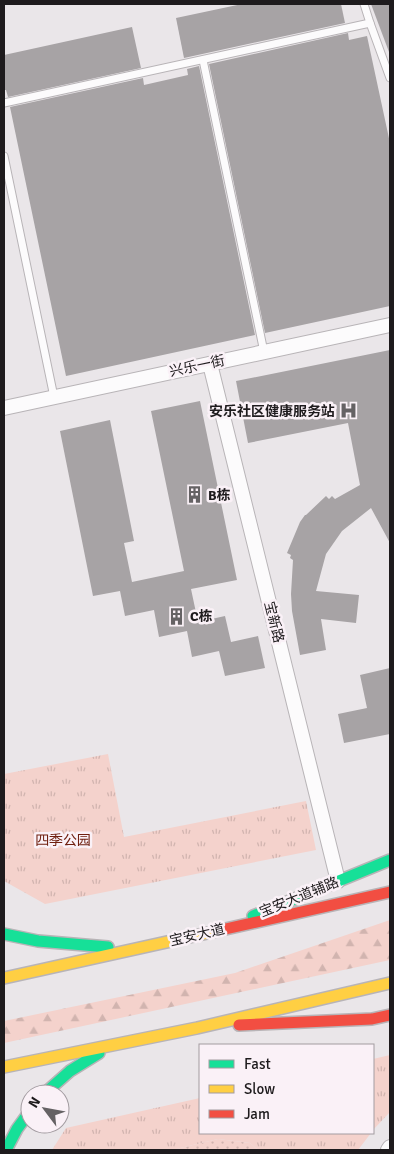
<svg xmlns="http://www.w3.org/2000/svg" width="394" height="1154" font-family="Signika,'Noto Sans SC',sans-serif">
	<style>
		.grass { fill: url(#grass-dots) }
		.forest { fill: url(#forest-firs) }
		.park { fill: url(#park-tufts) }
		.building { fill: #a7a3a5 }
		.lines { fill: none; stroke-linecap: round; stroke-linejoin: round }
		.lane-casing { stroke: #b8b4b7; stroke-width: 9 }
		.street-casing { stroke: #b8b4b7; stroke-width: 16 }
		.fast-casing { stroke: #b8b4b7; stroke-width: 14 }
		.slow-casing { stroke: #b8b4b7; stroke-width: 14 }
		.jam-casing { stroke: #b8b4b7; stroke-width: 14 }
		.lane { stroke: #fcfbfc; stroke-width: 7 }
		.street { stroke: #fcfbfc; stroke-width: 14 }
		.fast { stroke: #16e098; stroke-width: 11 }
		.slow { stroke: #ffcf43; stroke-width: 11 }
		.jam { stroke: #f24e42; stroke-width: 11 }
		.labels { text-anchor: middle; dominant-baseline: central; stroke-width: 5; stroke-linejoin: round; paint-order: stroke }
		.street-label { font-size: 14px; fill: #1e1b1d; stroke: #faf1f7 }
		.poi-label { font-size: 14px; font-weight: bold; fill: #1e1b1d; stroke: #faf1f7; text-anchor: start }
		.park-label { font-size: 14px; fill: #702010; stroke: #faf1f7 }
	</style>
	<defs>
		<pattern id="grass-dots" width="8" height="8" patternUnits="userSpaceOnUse" patternTransform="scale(1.25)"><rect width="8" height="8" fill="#f4d2cc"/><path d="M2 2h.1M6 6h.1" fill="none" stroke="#d1b4af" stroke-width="1.8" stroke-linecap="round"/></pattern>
		<pattern id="forest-firs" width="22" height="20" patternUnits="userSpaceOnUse" patternTransform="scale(1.25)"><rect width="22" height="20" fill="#f4d2cc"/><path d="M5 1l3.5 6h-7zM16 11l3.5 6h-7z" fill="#d1b4af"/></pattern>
		<pattern id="park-tufts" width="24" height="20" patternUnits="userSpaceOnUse" patternTransform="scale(1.25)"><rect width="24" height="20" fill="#f4d2cc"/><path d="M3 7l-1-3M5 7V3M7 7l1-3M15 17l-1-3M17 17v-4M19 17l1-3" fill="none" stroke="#d1b4af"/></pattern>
	</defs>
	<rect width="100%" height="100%" fill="#eae6e9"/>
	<path class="grass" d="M218 1139 250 1143 258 1150H172Z"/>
	<path class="forest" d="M390 920V960L4 1043V1021L235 973Z"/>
	<g class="park">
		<path d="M108 754 124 837 306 801 316 850 45 904 4 881V774Z"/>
		<path d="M390 1055V1112L373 1130V1059Z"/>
		<path d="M200 1098V1133H371L358 1150H258L250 1143 218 1139 172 1150H52L66 1128Z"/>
	</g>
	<g class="building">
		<path d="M242 4H341L345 23 184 58 176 18Z"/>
		<path d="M371 4H390V51L389 52Z"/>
		<path d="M132 27 141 68 8 97 6 90H4V55Z"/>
		<path d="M348 33 349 40 367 36 390 143V306L265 333 209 64Z"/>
		<path d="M199 66 255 335 66 376 10 107 143 78 144 85 188 75 187 69Z"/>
		<path d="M390 350V543L371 508 342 531 326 554 316 591 359 595 356 623 321 619 326 650 300 655 292 611 291 594 293 560 290 558 291 555 287 553 300 522 305 515H306L326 496 329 499 332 496 335 499 360 485 348 423 248 443 236 381Z"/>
		<path d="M200 401 237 580 191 589 198 622 225 616 231 642 258 636 265 668 225 676 219 651 192 657 187 631 159 637 154 610 125 616 120 591 93 596 60 431 110 420 134 541 124 543 132 582 184 571 151 411Z"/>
		<path d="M390 668V734L344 743 338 714 367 708 360 675Z"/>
	</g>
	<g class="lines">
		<defs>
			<g id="lane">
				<path d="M364 4 370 23"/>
				<path d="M203 60 264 352"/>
				<path d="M4 103 370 23 390 78"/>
				<path d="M4 156 54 397"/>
			</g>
			<g id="street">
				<path d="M210 364 338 881"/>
				<path d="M4 408 390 325"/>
				<path d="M388 1150 390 1147"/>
			</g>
			<g id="fast">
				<path d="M253 916 390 860"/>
				<path d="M4 934 38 941 108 947"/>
				<path d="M44 1094 70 1071 99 1053"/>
				<path d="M6 1150 17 1129 30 1111"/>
			</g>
			<g id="slow">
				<path d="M4 978 221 930"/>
				<path d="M4 1067 197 1028 390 983"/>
			</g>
			<g id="jam">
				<path d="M221 930 390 892"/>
				<path d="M239 1025 372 1019 390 1015"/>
			</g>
		</defs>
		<use href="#lane" class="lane-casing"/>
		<use href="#street" class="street-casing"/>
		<use href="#fast" class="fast-casing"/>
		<use href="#slow" class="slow-casing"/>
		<use href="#jam" class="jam-casing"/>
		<use href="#lane" class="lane"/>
		<use href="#street" class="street"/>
		<use href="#fast" class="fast"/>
		<use href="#slow" class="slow"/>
		<use href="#jam" class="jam"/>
	</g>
	<defs>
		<symbol id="hospital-bare" viewBox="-9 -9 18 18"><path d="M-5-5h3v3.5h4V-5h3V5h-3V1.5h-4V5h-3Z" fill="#656264" stroke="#faf1f7" stroke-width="2.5" paint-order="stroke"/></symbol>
		<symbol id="building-bare" viewBox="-9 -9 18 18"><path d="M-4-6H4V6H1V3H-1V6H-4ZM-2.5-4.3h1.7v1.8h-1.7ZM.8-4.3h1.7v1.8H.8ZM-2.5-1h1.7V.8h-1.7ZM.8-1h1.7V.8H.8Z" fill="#656264" stroke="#faf1f7" stroke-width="2.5" paint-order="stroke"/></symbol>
	</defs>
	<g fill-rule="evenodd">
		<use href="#hospital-bare" x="336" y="398" width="25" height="25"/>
		<use href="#building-bare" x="182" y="482" width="25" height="25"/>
		<use href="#building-bare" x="164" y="604" width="25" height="25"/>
	</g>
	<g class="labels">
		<g class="street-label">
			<text transform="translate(197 366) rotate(-12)">兴乐一街</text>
			<text transform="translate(274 622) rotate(76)">宝新路</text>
			<text transform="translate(299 897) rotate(-22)">宝安大道辅路</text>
			<text transform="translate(197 935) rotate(-13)">宝安大道</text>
		</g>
		<g class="poi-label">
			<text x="335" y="411" text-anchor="end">安乐社区健康服务站</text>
			<text x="208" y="495">B栋</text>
			<text x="190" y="616">C栋</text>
		</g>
		<g class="park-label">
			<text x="63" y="840">四季公园</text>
		</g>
	</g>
	<rect width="394" height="1154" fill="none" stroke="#1e1b1d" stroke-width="10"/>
	<rect x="199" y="1044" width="175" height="90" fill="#faf1f7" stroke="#a29ba0"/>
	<rect x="209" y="1060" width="25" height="8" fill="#16e098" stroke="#a29ba0"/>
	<text x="244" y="1069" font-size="15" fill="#1e1b1d">Fast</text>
	<rect x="209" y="1085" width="25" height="8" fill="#ffcf43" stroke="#a29ba0"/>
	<text x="244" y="1094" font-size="15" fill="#1e1b1d">Slow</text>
	<rect x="209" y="1110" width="25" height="8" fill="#f24e42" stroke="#a29ba0"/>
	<text x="244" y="1119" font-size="15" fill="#1e1b1d">Jam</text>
	<g transform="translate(45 1109) rotate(302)"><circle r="24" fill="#faf1f7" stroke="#a29ba0"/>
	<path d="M0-4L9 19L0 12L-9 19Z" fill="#656264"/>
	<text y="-8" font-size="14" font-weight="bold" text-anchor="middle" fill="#1e1b1d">N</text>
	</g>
</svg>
